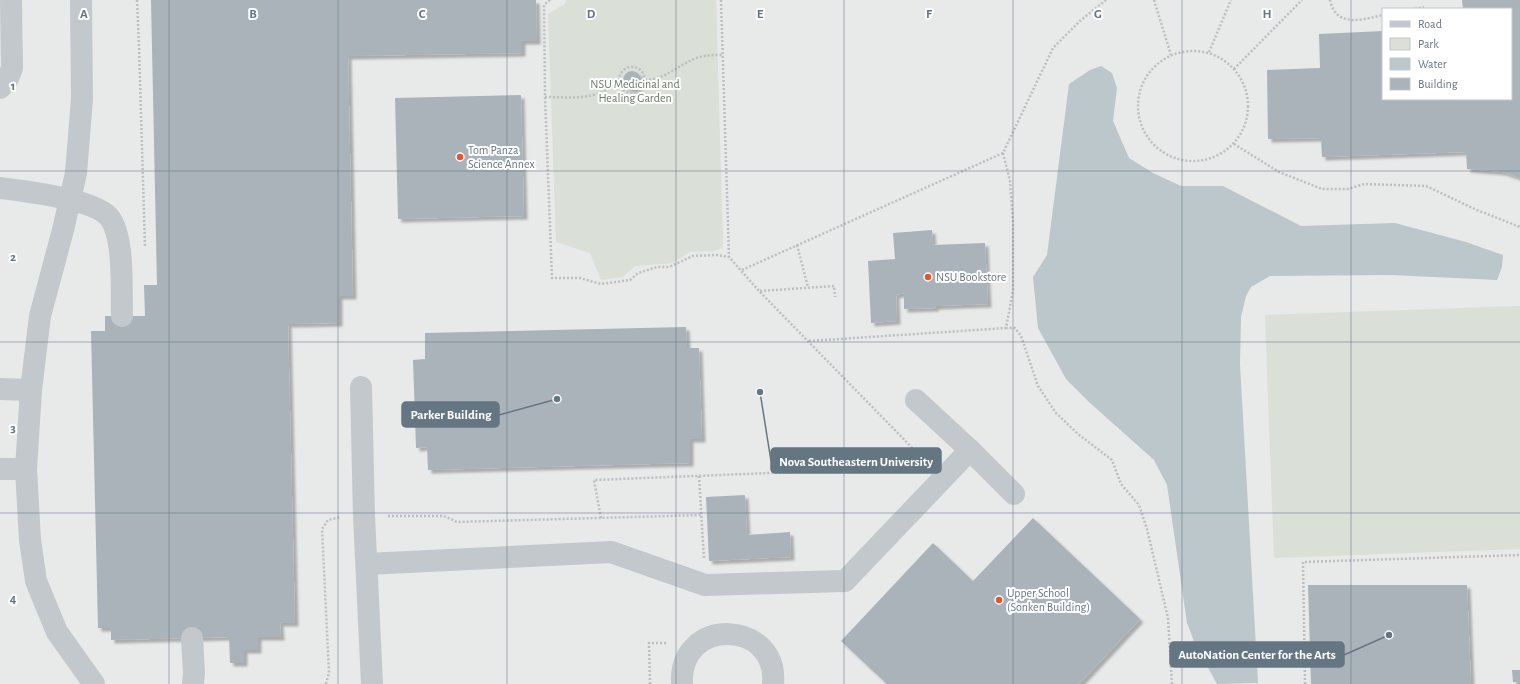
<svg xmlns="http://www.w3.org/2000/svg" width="1520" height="684" font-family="'Alegreya Sans',sans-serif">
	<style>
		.built { fill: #e8e9e9; fill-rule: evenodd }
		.green { fill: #dadfd7 }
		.water { fill: #bbc7cb }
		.building { fill: #aab3b9; filter: url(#shadow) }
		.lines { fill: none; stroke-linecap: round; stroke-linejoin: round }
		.path { stroke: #bbbfc2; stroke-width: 2.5; stroke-dasharray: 2 2; stroke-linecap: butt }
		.minor { stroke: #c3c8cc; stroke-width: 22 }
		.grid { fill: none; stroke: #657683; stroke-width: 1; stroke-opacity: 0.55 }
		.poi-dot { fill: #e4572e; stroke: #fff; stroke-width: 1.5 }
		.labels { text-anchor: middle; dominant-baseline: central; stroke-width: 4; stroke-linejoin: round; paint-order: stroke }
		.park-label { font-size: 12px; fill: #687a64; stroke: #fff }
		.poi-label { font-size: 12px; fill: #657683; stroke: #fff; text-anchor: start }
		.grid-label { font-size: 13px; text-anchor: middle; font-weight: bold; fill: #657683; stroke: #fff; stroke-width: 4; stroke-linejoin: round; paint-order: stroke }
		.leader { fill: none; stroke: #657683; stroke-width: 1.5 }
		.callout-dot { fill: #657683; stroke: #fff; stroke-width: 1.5 }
		.callout { fill: #657683; stroke: #657683; stroke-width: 1.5 }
		.callout-label { font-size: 13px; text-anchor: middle; font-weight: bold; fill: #fff }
	</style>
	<defs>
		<filter id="shadow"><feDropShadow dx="3.5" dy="3.5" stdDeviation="1" flood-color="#0004"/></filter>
	</defs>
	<rect width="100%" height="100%" fill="#fafaf8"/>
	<path class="built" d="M0 0H1520V684H0ZM1383 9H1511V99H1383Z"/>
	<g class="green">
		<path d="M566 0H716L723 242 722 248 712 252 705 251 690 252 672 263 635 266 623 277 601 280 590 253 556 242 548 14 565 4Z"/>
		<path d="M1520 306V549L1274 558 1265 315Z"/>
	</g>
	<path class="water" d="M1101 66 1112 73 1117 88 1113 121 1129 158 1153 173 1181 186H1223L1301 226 1395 223 1466 242 1503 255 1502 267 1497 280 1391 275 1270 276 1251 287 1246 296 1241 317 1240 364 1258 683 1217 684 1195 644 1187 623 1167 485 1154 460 1089 402 1066 379 1038 328 1033 277 1047 255 1069 84 1090 70Z"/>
	<g class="building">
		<path d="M151 0H536L537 41H522V53L348 56 353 296H339V323L288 324 295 623H280L281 637H258V650H244V663H230L229 637 111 640V628H98L91 331H105V316H145L144 285H157Z"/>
		<path d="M1462 0H1520V178L1503 172 1467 169 1466 152 1322 157 1321 138 1268 139 1267 70 1320 68 1319 34 1383 31V99H1511V9H1463Z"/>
		<circle cx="632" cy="80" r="9"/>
		<path d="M521 95 524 216 398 219 395 98Z"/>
		<path d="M932 230 933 245 985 243 988 304 936 306 935 308 904 309V293L896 295 897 321 871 323 868 261 895 259 893 233Z"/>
		<path d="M686 327 687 348H699L702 439H690V463L428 470 427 447 416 448 413 360 425 359V333Z"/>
		<path d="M745 495 747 535 790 532 791 557 709 561 706 497Z"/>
		<path d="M1033 518 1140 619 1079 684H887L841 641 933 543 973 581Z"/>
		<path d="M1308 585H1467L1471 684H1311Z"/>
		<path d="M1512 670H1520V682H1513Z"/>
	</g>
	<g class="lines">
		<g class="path">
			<path d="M137 0 139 46 145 247"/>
			<path d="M550 0 544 5 545 97 552 278H580L601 284 630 280 638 273 657 267H669L693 256 716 255 729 257"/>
			<path d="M721 0 729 257 759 291 926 462"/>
			<path d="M1106 0 1080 21 1053 48 1003 153 1010 181 1013 223V290L1006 328H1015L1021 336 1038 386 1056 413 1078 434 1112 460 1121 484 1139 505 1147 529 1168 618 1172 684"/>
			<path d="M1154 0 1171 55"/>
			<path d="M1330 0C1331 4 1333 11 1337 14 1348 25 1369 18 1383 15"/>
			<path d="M1415 9 1424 7"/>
			<circle cx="1193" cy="106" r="55"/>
			<path d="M1209 52 1231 0"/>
			<circle cx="632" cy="80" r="13"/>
			<path d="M1234 69 1302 0"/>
			<path d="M645 80C664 80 677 66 694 59 703 55 712 55 722 55"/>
			<path d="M545 97C561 97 578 99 593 95 603 93 610 87 620 84"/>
			<path d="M1234 144 1279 172 1322 189H1348L1364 184 1426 186 1477 210 1520 227"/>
			<path d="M797 245 808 287"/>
			<path d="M742 270 1003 153"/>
			<path d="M760 291 834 286 835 297"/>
			<path d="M809 341 1006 328"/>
			<path d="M699 476 704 559"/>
			<path d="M388 516H444L457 522 702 515"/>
			<path d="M601 518 594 480 920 467"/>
			<path d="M326 684 329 673 322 529 328 520 341 517"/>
			<path d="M650 684 649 643H667"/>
			<path d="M1305 684 1303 562 1520 555"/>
		</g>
		<g class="minor">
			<path d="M81 0 82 99 76 173 63 230 40 316 31 390 26 469 30 540 36 581 57 632 94 684"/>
			<path d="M0 88C7 83 9 76 12 68L11 0"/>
			<path d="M0 188C24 191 94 199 109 217 125 237 121 290 122 316"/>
			<path d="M361 387 364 516 372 684"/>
			<path d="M0 389 31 390"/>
			<path d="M916 400 970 450 1014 494"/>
			<path d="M0 469H26"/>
			<path d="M367 564 611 552 705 585 845 581 970 450"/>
			<path d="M192 638 194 673 193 684"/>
			<path d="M682 684C678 616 779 619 773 684"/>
		</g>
	</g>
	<path class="grid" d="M169 0V684M338 0V684M507 0V684M676 0V684M844 0V684M1013 0V684M1182 0V684M1351 0V684M0 171H1520M0 342H1520M0 513H1520"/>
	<g class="poi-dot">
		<circle cx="460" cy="157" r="4"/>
		<circle cx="928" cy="277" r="4"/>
		<circle cx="999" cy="600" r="4"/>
	</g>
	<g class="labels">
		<g class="park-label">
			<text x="635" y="84">NSU Medicinal and<tspan x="635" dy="14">Healing Garden</tspan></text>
		</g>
		<g class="poi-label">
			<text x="468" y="150">Tom Panza<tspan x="468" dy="14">Science Annex</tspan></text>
			<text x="936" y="277">NSU Bookstore</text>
			<text x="1007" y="593">Upper School<tspan x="1007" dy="14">(Sonken Building)</tspan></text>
		</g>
	</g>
	<g class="grid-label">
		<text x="84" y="18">A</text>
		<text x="253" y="18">B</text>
		<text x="422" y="18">C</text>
		<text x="591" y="18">D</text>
		<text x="760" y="18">E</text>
		<text x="929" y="18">F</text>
		<text x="1098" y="18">G</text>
		<text x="1267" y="18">H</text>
		<text x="13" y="90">1</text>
		<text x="13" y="261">2</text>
		<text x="13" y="432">3</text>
		<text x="13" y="603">4</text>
	</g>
	<path class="leader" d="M557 399L499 415M760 392L771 461M1389 635L1344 655"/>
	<g class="callout-dot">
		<circle cx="557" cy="399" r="4"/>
		<circle cx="760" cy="392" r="4"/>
		<circle cx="1389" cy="635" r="4"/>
	</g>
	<g class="callout">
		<rect x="402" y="402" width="97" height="25" rx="4"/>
		<rect x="771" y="448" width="170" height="25" rx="4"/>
		<rect x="1170" y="642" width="174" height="25" rx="4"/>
	</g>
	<g class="callout-label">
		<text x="451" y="419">Parker Building</text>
		<text x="856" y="466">Nova Southeastern University</text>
		<text x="1257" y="659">AutoNation Center for the Arts</text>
	</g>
	<rect x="1382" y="8" width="130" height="92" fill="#ffffff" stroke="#c1c8cd"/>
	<rect x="1390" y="21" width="20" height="6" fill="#c3c8cc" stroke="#c1c8cd"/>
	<text x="1418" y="28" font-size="12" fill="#657683">Road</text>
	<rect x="1390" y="38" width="20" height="12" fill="#dadfd7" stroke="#c1c8cd"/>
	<text x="1418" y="48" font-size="12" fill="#657683">Park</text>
	<rect x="1390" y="58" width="20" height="12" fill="#bbc7cb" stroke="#c1c8cd"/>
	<text x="1418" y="68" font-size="12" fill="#657683">Water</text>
	<rect x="1390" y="78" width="20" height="12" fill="#aab3b9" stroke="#c1c8cd"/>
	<text x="1418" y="88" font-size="12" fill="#657683">Building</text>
</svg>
